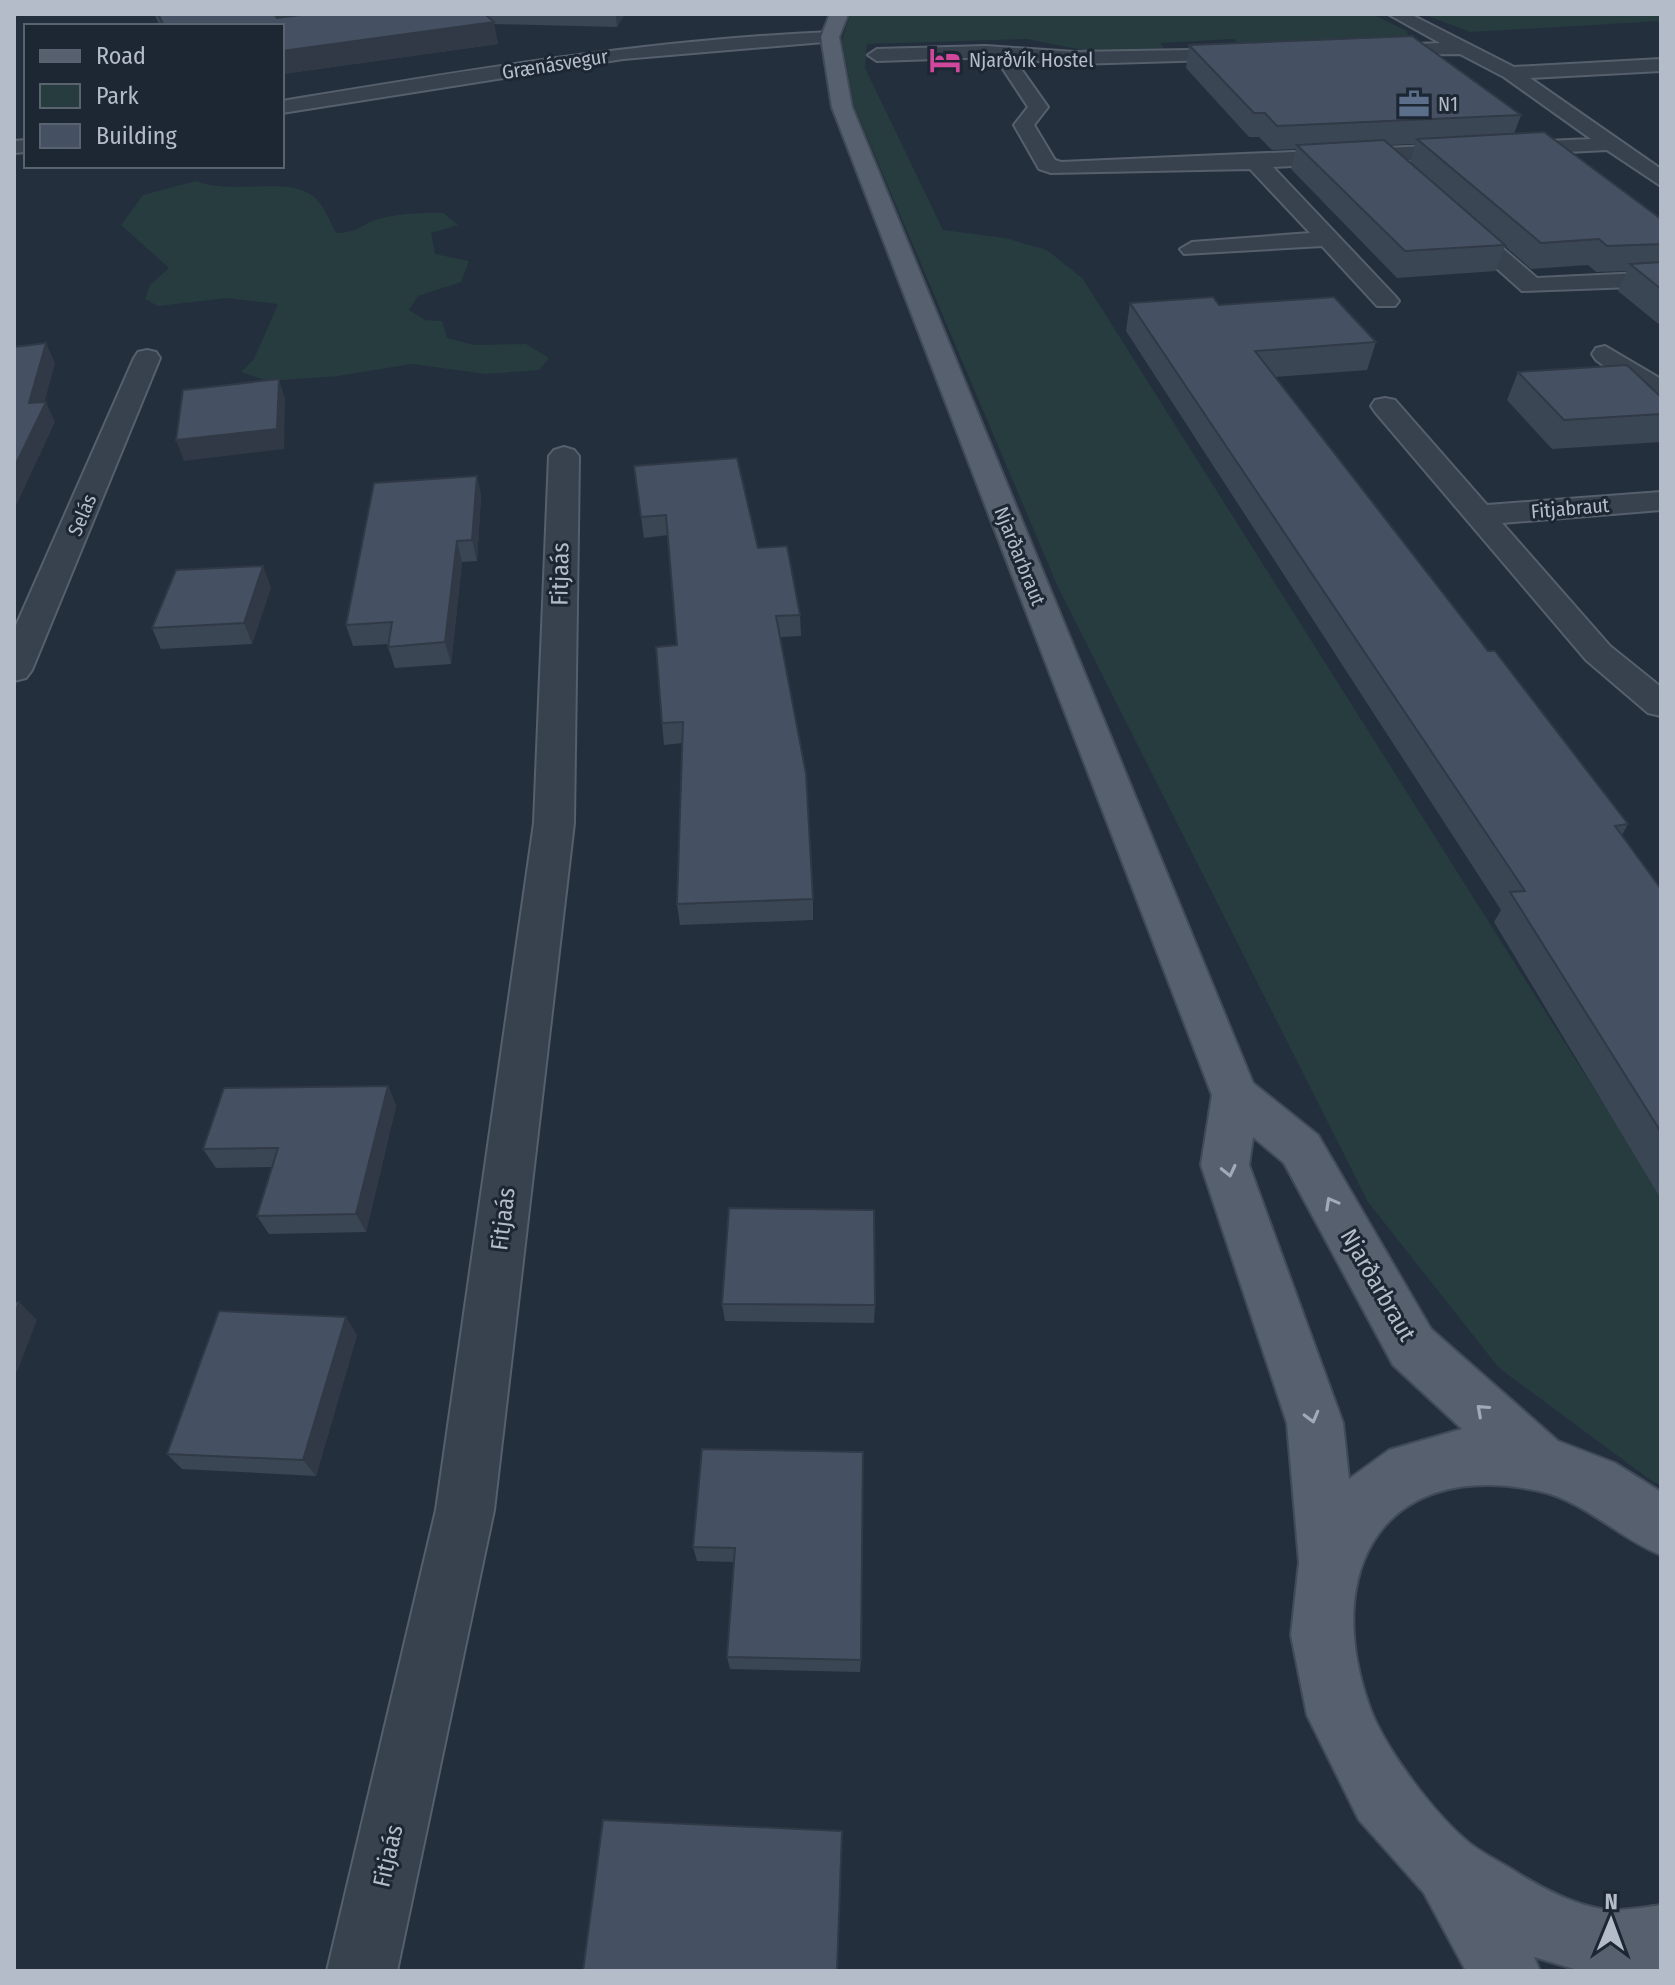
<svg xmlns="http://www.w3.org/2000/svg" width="1675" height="1985" font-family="'Fira Sans Condensed',sans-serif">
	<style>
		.green { fill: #263c3f }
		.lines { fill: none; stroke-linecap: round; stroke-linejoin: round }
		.minor-casing { stroke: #565f6c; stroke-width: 4 }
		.major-casing { stroke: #414a57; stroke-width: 4 }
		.minor { fill: #38414e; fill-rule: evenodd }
		.major { fill: #56606e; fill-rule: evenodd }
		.wall { fill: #3b4654; fill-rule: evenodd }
		.shaded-wall { fill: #303945 }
		.building { fill: #455162; stroke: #303945; stroke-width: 2 }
		.oneway { stroke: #a1aab7 }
		.labels { text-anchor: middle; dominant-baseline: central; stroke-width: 6; stroke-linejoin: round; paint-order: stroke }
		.far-poi-label { font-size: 20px; fill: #b4bcc9; stroke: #1d2633; text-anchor: start }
		.far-street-label { font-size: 20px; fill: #b4bcc9; stroke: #1d2633 }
		.street-label { font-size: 24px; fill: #b4bcc9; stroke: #1d2633 }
	</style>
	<rect width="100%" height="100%" fill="#242f3e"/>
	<g class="green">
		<path d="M850 14H1372L1407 31 1408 36 1402 39 1241 46 1234 39 1160 43 1165 49 1098 53 1027 39 867 44 865 68 943 230 1005 238 1047 250 1083 279 1661 1195V1485L1653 1482 1499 1368 1368 1202 1058 587 854 106 842 40Z"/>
		<path d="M1423 14H1661V21L1470 32Z"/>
		<path d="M196 181C233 196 285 175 313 196 323 203 330 222 336 233 361 232 359 225 378 219 400 213 421 213 443 213L458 225 431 233 435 254 469 261 461 282 418 296 409 310 425 320 442 321 447 338 474 345 526 344 549 358 539 370 486 374 412 364 338 376 268 381 241 372 254 359 278 304 227 298 158 306 145 299 150 285 169 268 121 225 143 195Z"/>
	</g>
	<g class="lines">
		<defs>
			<g id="minor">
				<path d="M1388 14H1410L1514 67 1661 59V71L1530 78 1661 169V186L1607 150 1273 167 1395 296 1399 301 1395 306H1377L1322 246 1184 254 1180 249 1192 242 1310 233 1250 169 1051 173 1039 169 1014 125 1028 107 995 57 877 61 868 55 877 49 986 46 1075 52 1247 49 1256 54 1247 59 1075 64 1014 59 1048 107 1034 125 1055 160 1061 162 1591 139 1504 77 1460 54 1362 55 1359 51 1368 46 1440 43Z"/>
				<path d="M830 32 839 37 836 41 623 59 282 113V101C464 71 645 40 830 32Z"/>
				<path d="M26 140V152L14 153V141Z"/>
				<path d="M1455 212 1463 214 1537 278 1661 272V286L1522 291 1447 224 1444 219 1447 214Z"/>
				<path d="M1605 346 1661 379V397L1632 387 1596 360 1592 354 1596 348Z"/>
				<path d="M147 350 156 352 160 358 32 670 26 678 14 681V630L134 358 138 352Z"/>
				<path d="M1385 398 1395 400 1487 505 1661 492V510L1502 523 1610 646 1661 687V716L1648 713 1586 660 1375 412 1371 406 1375 400Z"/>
				<path d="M564 447 574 450 579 456 574 823 494 1510 397 1971H327L436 1510 534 823 549 456 554 450Z"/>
			</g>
			<path id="major" d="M830 14H848L839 37 852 107 1253 1083 1318 1135 1431 1329 1558 1441 1615 1463 1661 1492V1555C1618 1538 1585 1501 1539 1491 1385 1458 1321 1568 1369 1705 1383 1747 1437 1818 1472 1845 1484 1854 1500 1862 1513 1870 1539 1887 1581 1909 1613 1910 1629 1910 1645 1907 1661 1905V1971H1581L1534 1957 1540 1971H1466L1424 1893 1359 1820 1307 1715 1291 1635 1299 1562 1287 1423 1201 1165 1212 1095 832 107 821 37ZM1253 1137 1284 1163 1393 1365 1462 1429 1389 1450 1349 1479 1343 1423 1249 1165Z"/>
		</defs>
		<use href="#minor" class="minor-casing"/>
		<use href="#major" class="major-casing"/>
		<use href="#minor" class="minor"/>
		<use href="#major" class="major"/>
	</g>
	<g class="wall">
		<path d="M154 14H625L617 27 494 24 498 44 282 74V26H160Z"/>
		<path d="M1189 45 1521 115 1514 134 1661 219V326L1618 291 1627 271 1596 272 1588 265 1531 269 1505 246 1496 271 1397 278 1291 169 1296 149 1272 150 1259 137H1249L1186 68ZM1415 144 1410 163 1389 145Z"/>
		<path d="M1130 303 1376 342 1367 370 1275 377 1488 651 1628 824 1622 835 1661 889V1199L1494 922 1501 910 1126 331Z"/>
		<path d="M1518 372 1661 397V442L1552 449 1507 400Z"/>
		<path d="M634 466 758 548 800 615 801 636 780 637 813 899V920L680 925 677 904 682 743 664 745 662 723 677 645 668 535 644 538Z"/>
		<path d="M477 476 481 496 477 561 462 562 451 664 395 668 388 647 389 644 353 646 346 625Z"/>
		<path d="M271 587 252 644 161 649 152 628Z"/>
		<path d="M388 1086 396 1106 366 1232 269 1234 257 1216 272 1167 216 1168 203 1149Z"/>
		<path d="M722 1304 875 1305 874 1323 725 1321Z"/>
		<path d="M357 1335 316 1476 182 1469 167 1454Z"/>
		<path d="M702 1449 861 1660 860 1672 730 1669 727 1657 734 1562 697 1561 693 1547Z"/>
	</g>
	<g class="shaded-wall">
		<path d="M274 14H352L276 26Z"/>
		<path d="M616 14H625L617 27Z"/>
		<path d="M494 22 498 44 282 74V51Z"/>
		<path d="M46 343 55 363 43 408 46 402 55 422 14 510V468L29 403Z"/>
		<path d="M279 379 285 399 284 449 184 461 176 440Z"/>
		<path d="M477 476 481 496 477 561 472 540Z"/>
		<path d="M457 541 462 562 451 664 445 642Z"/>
		<path d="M263 566 271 587 252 644 244 623Z"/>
		<path d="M388 1086 396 1106 366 1232 356 1214Z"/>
		<path d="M19 1302 37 1320 17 1372 14 1370V1316Z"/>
		<path d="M346 1317 357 1335 316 1476 303 1460Z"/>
	</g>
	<g class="building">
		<path d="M158 14H274L277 18 309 14H485L494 22 282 51V26H164Z"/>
		<path d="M1412 36 1521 115 1277 126 1265 113H1254L1189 45Z"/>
		<path d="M1544 132 1661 219V244L1607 246 1599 239 1541 243 1417 139Z"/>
		<path d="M1384 140 1505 245 1405 251 1297 145Z"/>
		<path d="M1661 262V289L1630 264Z"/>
		<path d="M1213 297 1219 305 1334 297 1376 342 1255 351 1488 651H1495L1628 824 1615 826 1661 889V1132L1510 892 1525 891 1130 303Z"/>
		<path d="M46 343 29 403 46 402 14 468V347Z"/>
		<path d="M1627 365 1661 397V414L1564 420 1518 372Z"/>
		<path d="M279 379 277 429 176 440 183 390Z"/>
		<path d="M737 458 758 548 787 546 800 615 776 616 806 774 813 899 677 904 683 722 662 723 656 647 677 645 666 515 641 517 634 466Z"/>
		<path d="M477 476 472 540 457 541 445 642 388 647 392 622 346 625 374 483Z"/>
		<path d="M263 566 244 623 152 628 176 570Z"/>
		<path d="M388 1086 356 1214 257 1216 278 1148 203 1149 224 1088Z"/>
		<path d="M729 1208 874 1210 875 1305 722 1304Z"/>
		<path d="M14 1302H19L14 1316Z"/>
		<path d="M219 1311 346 1317 303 1460 167 1454Z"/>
		<path d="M702 1449 863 1452 861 1660 727 1657 735 1548 693 1547Z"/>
		<path d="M603 1820 842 1831 837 1971H583Z"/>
	</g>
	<defs><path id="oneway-chevron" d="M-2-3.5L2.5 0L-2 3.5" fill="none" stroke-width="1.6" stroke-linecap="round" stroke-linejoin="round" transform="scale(2)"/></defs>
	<g class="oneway">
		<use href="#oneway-chevron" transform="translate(1229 1171) rotate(77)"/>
		<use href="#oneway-chevron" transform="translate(1331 1203) rotate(-119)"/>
		<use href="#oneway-chevron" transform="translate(1482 1410) rotate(-138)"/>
		<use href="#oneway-chevron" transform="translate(1312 1417) rotate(75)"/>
	</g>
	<defs>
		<symbol id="hotel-bare" viewBox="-9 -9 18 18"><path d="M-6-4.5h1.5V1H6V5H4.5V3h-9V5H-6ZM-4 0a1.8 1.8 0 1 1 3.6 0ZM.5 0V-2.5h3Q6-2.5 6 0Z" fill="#d1479c" stroke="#1d2633" stroke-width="2.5" paint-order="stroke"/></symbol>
		<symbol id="office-bare" viewBox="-9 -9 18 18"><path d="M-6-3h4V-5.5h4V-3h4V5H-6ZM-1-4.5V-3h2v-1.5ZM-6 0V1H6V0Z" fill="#5c6f8a" stroke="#1d2633" stroke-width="2.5" paint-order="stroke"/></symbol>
	</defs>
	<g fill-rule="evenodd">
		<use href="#hotel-bare" x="923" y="38" width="44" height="44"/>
		<use href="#office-bare" x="1392" y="82" width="44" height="44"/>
	</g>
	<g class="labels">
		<g class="far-poi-label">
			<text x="969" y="60">Njarðvík Hostel</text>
			<text x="1438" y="104">N1</text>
		</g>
		<g class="far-street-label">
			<text transform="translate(555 64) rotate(-9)">Grænásvegur</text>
			<text transform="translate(1570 508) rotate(-5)">Fitjabraut</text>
			<text transform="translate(82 515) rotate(-67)">Selás</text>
			<text transform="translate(1020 556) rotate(68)">Njarðarbraut</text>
		</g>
		<g class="street-label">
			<text transform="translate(560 574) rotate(-89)">Fitjaás</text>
			<text transform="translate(503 1219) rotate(-83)">Fitjaás</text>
			<text transform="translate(1378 1285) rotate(60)">Njarðarbraut</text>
			<text transform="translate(388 1856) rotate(-77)">Fitjaás</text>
		</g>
	</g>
	<rect width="1675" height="1985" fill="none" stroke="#b4bcc9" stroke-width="32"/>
	<rect x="24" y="24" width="260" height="144" fill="#1d2633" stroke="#59626f" stroke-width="2"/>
	<rect x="40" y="50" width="40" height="12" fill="#56606e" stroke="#59626f" stroke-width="2"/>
	<text x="96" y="64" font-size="24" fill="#b4bcc9">Road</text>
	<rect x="40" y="84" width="40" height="24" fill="#263c3f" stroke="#59626f" stroke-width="2"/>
	<text x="96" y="104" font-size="24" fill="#b4bcc9">Park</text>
	<rect x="40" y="124" width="40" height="24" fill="#455162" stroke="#59626f" stroke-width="2"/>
	<text x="96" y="144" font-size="24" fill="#b4bcc9">Building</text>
	<g transform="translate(1611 1921) rotate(1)" stroke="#1d2633" stroke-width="6" paint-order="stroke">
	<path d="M0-6L14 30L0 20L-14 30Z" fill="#b4bcc9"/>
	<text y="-12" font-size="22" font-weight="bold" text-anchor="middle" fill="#b4bcc9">N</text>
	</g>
</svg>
